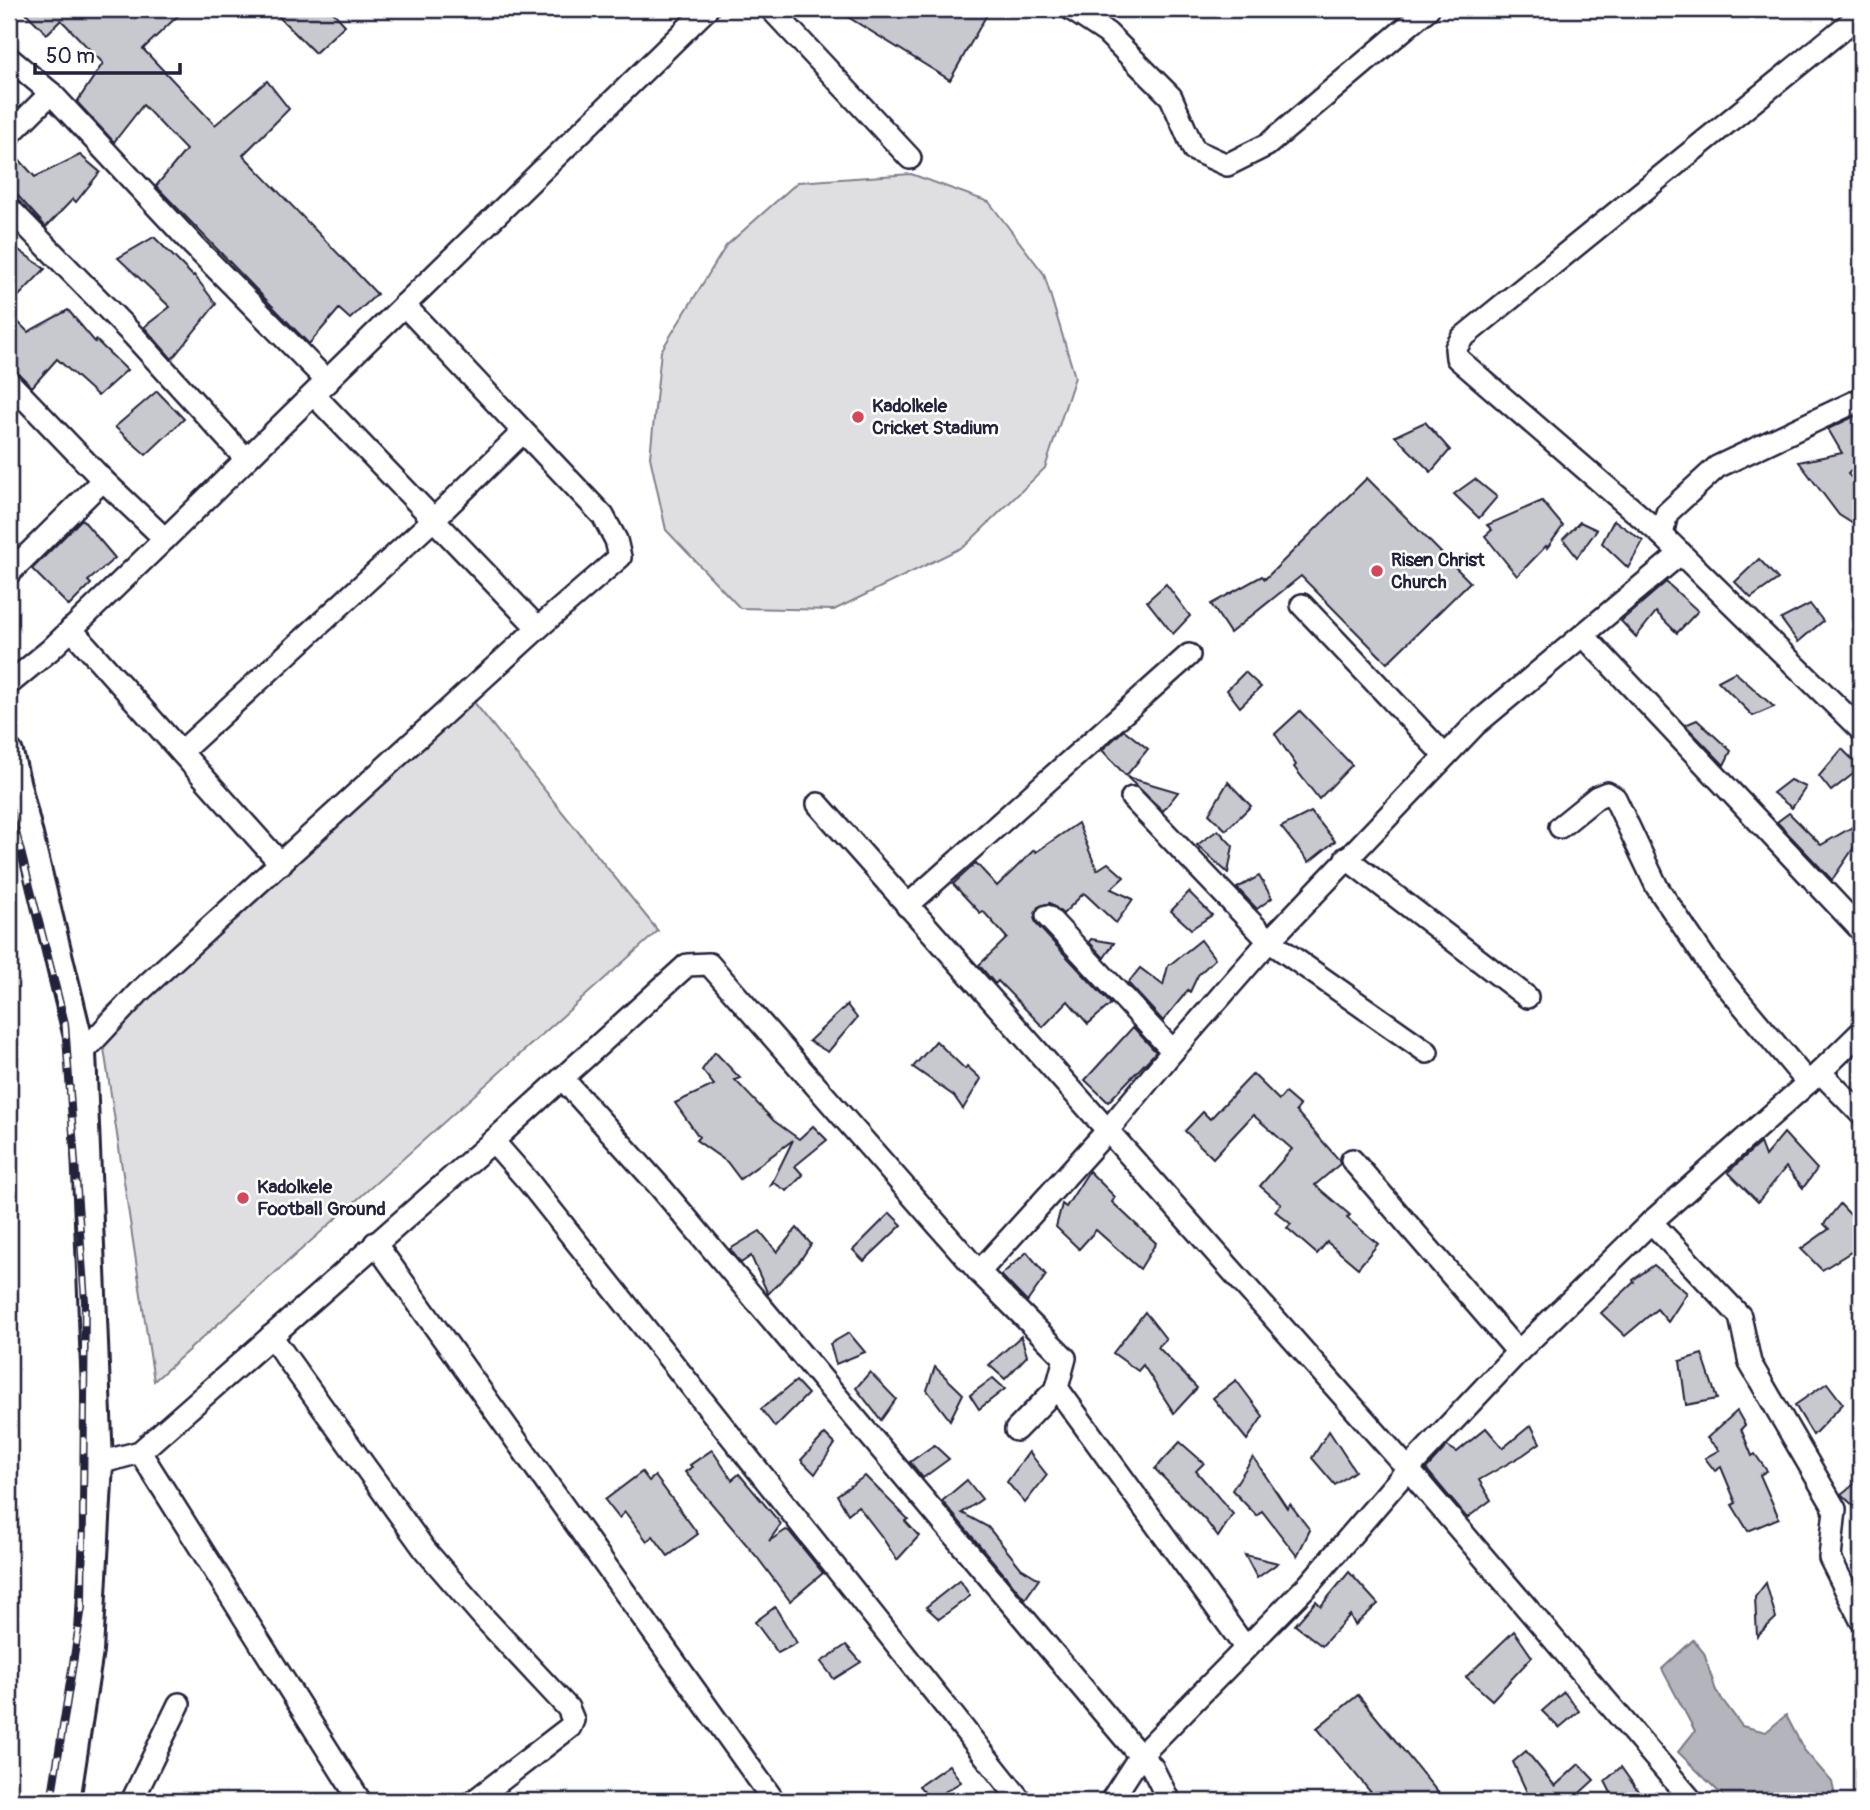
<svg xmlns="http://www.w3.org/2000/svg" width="1870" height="1810" font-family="Pangolin,sans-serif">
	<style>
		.green { fill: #dfdfe2; stroke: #80808e; stroke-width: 2 }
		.water { fill: #b4b4bc; stroke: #7a7a88; stroke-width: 2 }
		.building { fill: #c8c8cf; stroke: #22223b; stroke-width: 2 }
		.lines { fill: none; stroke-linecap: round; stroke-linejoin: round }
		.minor-casing { stroke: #22223b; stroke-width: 26 }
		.major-casing { stroke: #22223b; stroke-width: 32 }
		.minor { stroke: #fff; stroke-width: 21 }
		.major { stroke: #fff; stroke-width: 26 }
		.rail-casing { stroke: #22223b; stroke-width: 8 }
		.rail { stroke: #fff; stroke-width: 5; stroke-dasharray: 16; stroke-linecap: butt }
		.poi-dot { fill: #d1495b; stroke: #fff; stroke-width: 2.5 }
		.labels { text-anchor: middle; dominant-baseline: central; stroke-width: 5; stroke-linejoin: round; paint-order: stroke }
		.poi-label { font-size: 19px; font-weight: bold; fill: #22223b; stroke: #fff; text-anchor: start }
	</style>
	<rect width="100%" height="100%" fill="#fff"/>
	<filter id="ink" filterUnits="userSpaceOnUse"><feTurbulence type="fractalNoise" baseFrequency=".0143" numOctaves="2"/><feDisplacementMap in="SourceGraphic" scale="14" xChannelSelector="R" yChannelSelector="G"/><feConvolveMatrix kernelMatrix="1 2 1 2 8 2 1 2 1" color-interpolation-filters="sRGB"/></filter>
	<g filter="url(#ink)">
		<g class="green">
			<path d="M911 174 989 202 1044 274 1075 377 1045 468 965 546 834 610 740 608 666 530 650 457 661 351 726 246 798 182Z"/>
			<path d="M461 686 658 931 154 1381 99 1015Z"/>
		</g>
		<path class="water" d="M1693 1640 1704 1653 1716 1691 1742 1726 1766 1732 1786 1715 1804 1750 1832 1782 1836 1801H1728L1678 1752 1695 1731 1662 1669Z"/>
		<g class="building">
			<path d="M22 9H185L143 49 215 125 267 81 289 109 243 155 377 294 350 319 339 309 309 344 156 186 186 150 143 105 114 142 77 102 103 63 61 20 47 34Z"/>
			<path d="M271 9H330L345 25 315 53Z"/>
			<path d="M835 9H990L950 80Z"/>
			<path d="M9 148 35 177 80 155 100 172 76 202 73 199 46 227 9 186Z"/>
			<path d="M154 237 193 276 194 275 216 304 172 359 144 327 170 307 118 258Z"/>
			<path d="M9 243 45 269 9 306Z"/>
			<path d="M68 310 95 342 96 340 127 370 98 396 57 359 32 387 9 364V313L28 332Z"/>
			<path d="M157 391 184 419 146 455 115 427Z"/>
			<path d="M1855 416 1861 426V460L1848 474 1861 488V529L1839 515 1799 462 1842 453 1828 429Z"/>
			<path d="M1425 422 1450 450 1431 472 1395 436Z"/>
			<path d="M1367 478 1470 582 1387 663 1301 576 1230 633 1211 604 1262 576 1265 579Z"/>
			<path d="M1475 479 1497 497 1479 518 1454 494Z"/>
			<path d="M1542 501 1563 526 1547 548 1546 546 1517 576 1485 536 1492 530 1487 525Z"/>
			<path d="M82 519 115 558 88 581 91 584 69 606 32 569Z"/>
			<path d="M1614 520 1643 541 1628 568 1602 543Z"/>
			<path d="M1580 522 1597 530 1577 557 1563 539Z"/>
			<path d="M1759 559 1778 579 1751 598 1735 582Z"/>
			<path d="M1666 582 1698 611 1677 633 1656 612 1636 637 1621 621Z"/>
			<path d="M1166 584 1190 616 1173 634 1147 601Z"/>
			<path d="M1810 604 1823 621 1798 642 1781 619Z"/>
			<path d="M1245 672 1261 687 1240 707 1227 690Z"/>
			<path d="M1735 672 1774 707 1753 716 1718 681Z"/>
			<path d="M1300 711 1352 765 1319 799 1294 767 1296 765 1275 734Z"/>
			<path d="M1697 720 1731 751 1724 765 1685 725Z"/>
			<path d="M1124 730 1148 749 1126 776 1102 750Z"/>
			<path d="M1842 749 1861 768 1831 791 1819 776Z"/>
			<path d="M1127 777 1178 792 1163 811Z"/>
			<path d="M1790 780 1806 787 1792 808 1773 793Z"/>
			<path d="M1228 782 1251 806 1226 830 1209 814Z"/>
			<path d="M1311 812 1335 841 1309 862 1281 827Z"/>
			<path d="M1789 813 1821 845 1861 822V853L1855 846 1832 880 1777 822Z"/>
			<path d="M1078 823 1097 870 1108 863 1124 877 1111 889 1133 899 1116 923 1084 893 1063 914 1050 903 1038 907 1034 918 1037 925 1111 1004 1088 1024 1068 1001 1043 1027 998 981 995 984 979 965 1007 938 983 911 980 913 953 884 976 863 997 886 1034 850 1036 852Z"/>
			<path d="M1218 830 1233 846 1228 873 1197 845Z"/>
			<path d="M1259 876 1272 898 1257 909 1237 888Z"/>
			<path d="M1189 892 1212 915 1191 929 1171 911Z"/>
			<path d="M1091 939 1114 943 1104 958 1089 942Z"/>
			<path d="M1201 940 1215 959 1198 975 1190 992 1188 990 1163 1021 1128 983 1140 968 1163 985 1168 966Z"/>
			<path d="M847 1005 857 1018 828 1052 809 1041Z"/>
			<path d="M1133 1027 1156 1052 1108 1102 1085 1080Z"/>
			<path d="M936 1041 965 1069 967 1066 981 1079 963 1109 954 1096 913 1067Z"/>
			<path d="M715 1052 740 1078 735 1080 774 1121 799 1139 813 1126 827 1140 795 1166 803 1175 787 1191 774 1183 771 1185 793 1140 740 1179 727 1162 696 1140 699 1137 675 1103 714 1085 702 1070Z"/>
			<path d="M1253 1074 1279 1100 1285 1093 1300 1106 1296 1111 1339 1160 1340 1164 1315 1185 1350 1215 1347 1218 1378 1244 1358 1268 1327 1242 1317 1254 1287 1228 1291 1224 1275 1211 1281 1204 1260 1186 1292 1149 1253 1115 1213 1158 1185 1131 1203 1112 1210 1119Z"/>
			<path d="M1784 1133 1817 1169 1803 1188 1786 1167 1758 1202 1728 1172 1760 1143 1765 1156Z"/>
			<path d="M1089 1171 1115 1197 1112 1202 1156 1243 1140 1269 1096 1230 1079 1249 1056 1227 1062 1204 1066 1207Z"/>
			<path d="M1840 1204 1861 1226V1263L1851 1252 1822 1270 1801 1249 1829 1229 1824 1224Z"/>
			<path d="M890 1213 902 1225 864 1261 853 1250Z"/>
			<path d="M797 1228 811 1244 799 1262 768 1294 751 1256 741 1263 730 1249 760 1231 777 1252Z"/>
			<path d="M1027 1252 1046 1275 1027 1302 1001 1275Z"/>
			<path d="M1654 1265 1687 1293 1668 1322 1657 1309 1625 1336 1601 1313 1634 1282 1633 1280Z"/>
			<path d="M1145 1312 1166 1339 1158 1347 1197 1388 1174 1413 1143 1365 1138 1371 1113 1353Z"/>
			<path d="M849 1333 865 1352 836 1364 830 1344Z"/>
			<path d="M1021 1336 1027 1356 1005 1379 989 1365Z"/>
			<path d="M1702 1354 1717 1399 1686 1405 1680 1361Z"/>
			<path d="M935 1367 963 1394 950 1420 927 1390Z"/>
			<path d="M870 1372 896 1399 881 1420 856 1388Z"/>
			<path d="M993 1378 1005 1389 979 1409 970 1395Z"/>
			<path d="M1236 1380 1263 1416 1247 1440 1213 1398Z"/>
			<path d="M796 1381 808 1394 775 1427 761 1409Z"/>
			<path d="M1827 1383 1843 1404 1813 1435 1795 1405Z"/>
			<path d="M1737 1411 1745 1425 1741 1429 1752 1456 1755 1454 1767 1471 1760 1475 1779 1518 1748 1531 1732 1505 1736 1503 1721 1467 1715 1471 1705 1458 1719 1450 1707 1438Z"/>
			<path d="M1531 1425 1540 1443 1523 1455 1479 1480 1491 1500 1467 1518 1426 1469 1447 1446 1457 1452 1486 1428 1503 1448Z"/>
			<path d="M1329 1431 1355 1471 1335 1485 1312 1458Z"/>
			<path d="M825 1434 835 1444 815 1474 801 1460Z"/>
			<path d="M1180 1442 1204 1463 1196 1471 1233 1514 1218 1537 1206 1521 1155 1469Z"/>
			<path d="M934 1445 949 1459 923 1478 910 1462Z"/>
			<path d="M712 1450 732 1480 739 1474 781 1524 769 1541 786 1530 789 1531 823 1573 790 1601 757 1557 685 1472 692 1467 690 1465Z"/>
			<path d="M1029 1452 1047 1475 1025 1503 1007 1482Z"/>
			<path d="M1253 1457 1287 1508 1290 1504 1310 1530 1297 1556 1262 1511 1257 1516 1232 1490Z"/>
			<path d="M642 1472 649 1481 655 1476 698 1534 668 1556 653 1536 647 1541 625 1512 619 1518 605 1500Z"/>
			<path d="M865 1476 908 1519 905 1521 919 1536 897 1560 882 1537 858 1506 848 1514 837 1495Z"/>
			<path d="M1861 1478V1513L1841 1494Z"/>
			<path d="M967 1480 982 1499 962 1513 988 1527 1021 1568 1039 1579 1025 1599 942 1501Z"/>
			<path d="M1245 1555 1278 1563 1257 1578Z"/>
			<path d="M1349 1572 1378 1604 1355 1625 1350 1615 1322 1646 1295 1625 1316 1601 1321 1606Z"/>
			<path d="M960 1580 970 1596 939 1619 926 1607Z"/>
			<path d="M1766 1583 1776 1618 1757 1636 1755 1597Z"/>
			<path d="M775 1607 797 1643 778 1653 755 1622Z"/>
			<path d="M1514 1631 1532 1657 1492 1700 1466 1677Z"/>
			<path d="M846 1645 861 1662 834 1679 821 1662Z"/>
			<path d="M1564 1692 1579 1711 1559 1728 1542 1711Z"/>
			<path d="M1358 1695 1445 1801H1378L1317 1728Z"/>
			<path d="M1526 1751 1555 1786 1579 1764 1594 1780 1571 1801H1531L1513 1762Z"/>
			<path d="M949 1765 961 1782 931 1800 919 1786Z"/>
			<path d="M1621 1767 1645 1801H1615L1605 1781Z"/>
		</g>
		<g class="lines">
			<defs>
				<g id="minor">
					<path d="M771 9 910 158"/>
					<path d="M1071 9 1107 33 1171 97 1194 150 1227 165 1267 145 1428 9"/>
					<path d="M1861 14 1462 338 1456 348 1457 358 1662 535 1861 730"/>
					<path d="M9 58 51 93 194 246 328 382"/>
					<path d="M9 135 51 93"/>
					<path d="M9 208 134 336 246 459"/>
					<path d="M9 382 103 480 165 539"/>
					<path d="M314 395 538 628"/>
					<path d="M1662 535 1667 513 1717 467 1861 399"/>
					<path d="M9 573 103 480"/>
					<path d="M1302 605 1445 756"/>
					<path d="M71 629 281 864"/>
					<path d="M1583 635 1861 930"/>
					<path d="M9 684 50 650 165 539 707 9"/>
					<path d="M181 752 433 520 523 432"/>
					<path d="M1132 798 1269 941 1427 1052"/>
					<path d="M818 804 1408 1469 1692 1801"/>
					<path d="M1560 827 1597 797 1607 793 1615 798 1657 887 1711 967 1808 1083"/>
					<path d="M1346 858 1527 997"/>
					<path d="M907 906 1189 655"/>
					<path d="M1047 916 1173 1051"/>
					<path d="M82 1053 140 991 538 628 620 557 616 540 603 516 404 305"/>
					<path d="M1820 1072 1861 1114"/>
					<path d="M562 1078 661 1188 1140 1756 1152 1767 1169 1801"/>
					<path d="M493 1141 528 1181 1021 1801"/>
					<path d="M1352 1160 1518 1352"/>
					<path d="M1651 1222 1740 1316 1750 1363 1835 1509 1830 1558 1861 1620"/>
					<path d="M375 1243 774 1801"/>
					<path d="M979 1272 1108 1130 1173 1051 1269 941 1475 725 1681 553"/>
					<path d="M271 1336 425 1550 485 1619 568 1708 573 1720 570 1727 474 1801"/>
					<path d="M1016 1430 1057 1388"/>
					<path d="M140 1452 360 1801"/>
					<path d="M99 1463 140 1452 493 1141 687 965 709 964 979 1272 1065 1358 1057 1388 1245 1647"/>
					<path d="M132 1801 179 1704"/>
					<path d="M1111 1801 1140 1756 1310 1583 1408 1469 1518 1352 1651 1222 1820 1072 1861 1032"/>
				</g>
				<path id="major" d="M9 753 82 1053 99 1463 89 1651 66 1801"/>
			</defs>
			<use href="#minor" class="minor-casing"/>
			<use href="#major" class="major-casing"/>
			<use href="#minor" class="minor"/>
			<use href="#major" class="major"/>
			<defs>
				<path id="rail" d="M9 805 65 1023 85 1301 82 1607 51 1801"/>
			</defs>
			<use href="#rail" class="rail-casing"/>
			<use href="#rail" class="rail"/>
		</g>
	</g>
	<g class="poi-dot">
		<circle cx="858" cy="417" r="7"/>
		<circle cx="1377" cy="571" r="7"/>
		<circle cx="243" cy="1198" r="7"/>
	</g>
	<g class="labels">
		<g class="poi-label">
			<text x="872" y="406">Kadolkele<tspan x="872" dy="22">Cricket Stadium</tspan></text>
			<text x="1391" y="560">Risen Christ<tspan x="1391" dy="22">Church</tspan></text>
			<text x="257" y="1187">Kadolkele<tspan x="257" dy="22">Football Ground</tspan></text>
		</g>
	</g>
	<rect width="1870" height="1810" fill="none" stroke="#fff" stroke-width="35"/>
	<rect x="18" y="18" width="1835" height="1775" fill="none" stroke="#22223b" stroke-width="2.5" filter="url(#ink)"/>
	<path d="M35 63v10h145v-10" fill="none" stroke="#22223b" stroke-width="3.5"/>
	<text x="46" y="63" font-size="21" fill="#22223b" stroke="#ffffff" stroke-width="5" paint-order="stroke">50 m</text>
</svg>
